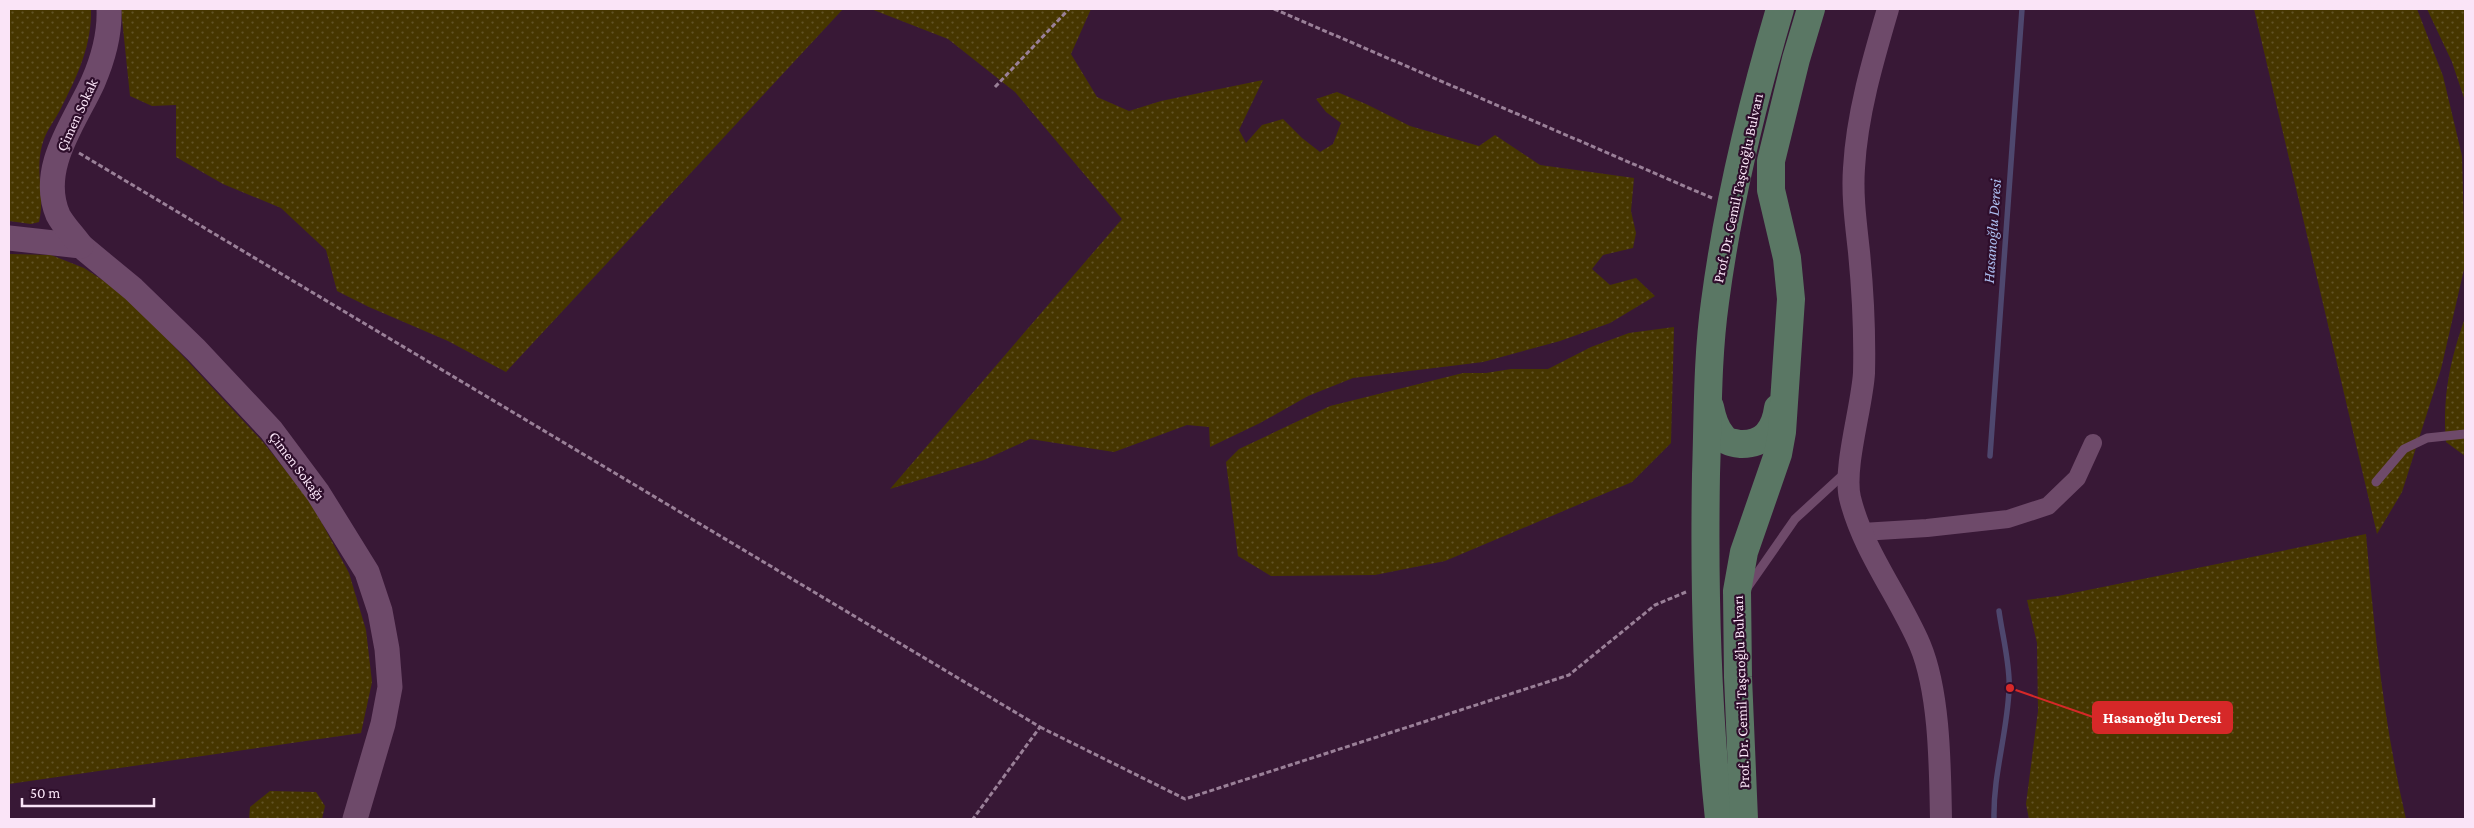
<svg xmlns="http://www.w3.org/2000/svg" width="2474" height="828" font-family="'Crimson Pro',serif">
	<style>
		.grass { fill: url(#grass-dots) }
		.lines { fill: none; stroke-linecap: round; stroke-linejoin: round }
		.stream { stroke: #4e476e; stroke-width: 5.5 }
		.path { stroke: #9a8098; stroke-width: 3; stroke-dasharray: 5 2.5; stroke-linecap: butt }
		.service { stroke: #6e4a6a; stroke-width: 9 }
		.minor { stroke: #6e4a6a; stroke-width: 18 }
		.tertiary { stroke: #6e4a6a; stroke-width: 22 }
		.secondary { stroke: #6e4a6a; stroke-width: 25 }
		.primary { stroke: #5a7764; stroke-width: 28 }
		.labels { text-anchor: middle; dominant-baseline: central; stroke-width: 4.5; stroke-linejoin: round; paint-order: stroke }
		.street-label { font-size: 15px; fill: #fae4f7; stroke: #2e0e2b }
		.water-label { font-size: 16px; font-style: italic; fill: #adbef0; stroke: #2e0e2b }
		.leader { fill: none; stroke: #d62828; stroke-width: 2 }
		.callout-dot { fill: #d62828; stroke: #2e0e2b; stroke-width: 2 }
		.callout { fill: #d62828; stroke: #d62828; stroke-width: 2 }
		.callout-label { font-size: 16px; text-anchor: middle; font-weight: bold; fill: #fff }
	</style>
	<defs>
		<pattern id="grass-dots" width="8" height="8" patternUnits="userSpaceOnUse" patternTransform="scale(1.25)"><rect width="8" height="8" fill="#463600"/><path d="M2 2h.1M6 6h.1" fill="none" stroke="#625326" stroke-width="1.8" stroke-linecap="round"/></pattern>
	</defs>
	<rect width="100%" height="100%" fill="#381836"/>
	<g class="grass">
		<path d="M9 9H91C92 44 78 75 62 106 57 117 48 128 44 139 33 169 46 196 39 222L31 224 9 221Z"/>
		<path d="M121 9H843L506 372 448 341 369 307 337 291 326 250 281 208 223 184 176 157V105L152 106 130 96Z"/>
		<path d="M871 9H1091L1071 54 1097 97 1129 111 1161 101 1263 80 1239 130 1246 143 1262 125 1283 119 1302 138 1320 152 1333 144 1341 123 1326 112 1316 99 1337 92 1366 104 1410 126 1479 146 1495 135 1540 165 1634 178 1631 211 1636 233 1633 248 1603 255 1592 269 1610 285 1636 278 1655 296 1610 323 1560 341 1483 362 1353 378 1308 396 1260 423 1210 447 1209 427 1187 425 1114 452 1030 439 984 460 890 489 1122 219 1015 92 948 39Z"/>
		<path d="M2254 9H2417L2443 76 2462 156 2465 265 2441 369 2402 492 2377 534Z"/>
		<path d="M2427 9H2465V101L2452 62Z"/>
		<path d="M9 254 51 255 84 268 127 296 263 442 310 501 349 573 366 630 372 682 361 733 9 784Z"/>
		<path d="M2465 318V456L2446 442C2442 397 2450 360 2465 318Z"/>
		<path d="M1674 327 1671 443 1632 482 1445 561 1375 575 1271 576 1238 556 1226 462 1239 449 1330 406 1463 373H1486L1511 369H1548L1591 347 1629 333Z"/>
		<path d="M2366 534C2374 630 2384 725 2406 819H2029L2026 804 2038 711 2037 643 2027 600 2058 596Z"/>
		<path d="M270 791 316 792 325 806 322 819H249L250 807Z"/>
	</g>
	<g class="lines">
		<g class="stream">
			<path d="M1990 456 2022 9"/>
			<path d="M1994 819C1993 775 2007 734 2009 690 2011 668 2002 634 1999 611"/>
		</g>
		<g class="path">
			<path d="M1274 9 1712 198"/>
			<path d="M995 87 1069 9"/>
			<path d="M79 153 1040 727 973 819"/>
			<path d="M1040 727 1185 799 1569 675 1655 605 1686 592"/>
		</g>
		<g class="service">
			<path d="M2376 482 2404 449 2427 438 2465 434"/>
			<path d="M1747 588 1795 519 1845 473"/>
		</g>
		<path class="minor" d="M1862 532 1927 528 2008 519 2048 506 2077 478 2093 443"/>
		<path class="tertiary" d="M1888 9C1873 60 1857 114 1854 168 1852 196 1856 224 1859 252 1863 293 1865 332 1864 373 1862 407 1843 468 1850 498 1863 551 1899 596 1920 645 1940 693 1940 768 1941 819"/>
		<g class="secondary">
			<path d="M9 238 81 246 133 289 196 350 271 430 318 493 367 572 380 611 387 649 390 687 383 724 355 819"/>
			<path d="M81 246C74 236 63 225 58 215 38 168 75 122 93 82 103 59 110 35 109 9"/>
		</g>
		<g class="primary">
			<path d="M1710 407C1712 417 1715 428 1722 436 1726 442 1733 443 1740 444 1764 445 1775 430 1778 408"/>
			<path d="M1719 819C1707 705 1704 589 1706 474 1708 417 1707 359 1715 302 1728 203 1752 104 1780 9"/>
			<path d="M1744 819 1738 677 1737 591 1744 552 1778 454 1782 432 1791 299 1787 258 1771 190V161L1796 59 1811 9"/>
		</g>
	</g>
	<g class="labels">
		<g class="street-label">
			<text transform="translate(77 115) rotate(-65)">Çimen Sokak</text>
			<text transform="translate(1738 188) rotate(-78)">Prof. Dr. Cemil Taşcıoğlu Bulvarı</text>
			<text transform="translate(297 466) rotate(53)">Çimen Sokağı</text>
			<text transform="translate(1741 692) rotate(-92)">Prof. Dr. Cemil Taşcıoğlu Bulvarı</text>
		</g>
		<g class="water-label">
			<text transform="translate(1992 231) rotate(-86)">Hasanoğlu Deresi</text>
		</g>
	</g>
	<path class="leader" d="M2010 688L2093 717"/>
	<circle class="callout-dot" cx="2010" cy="688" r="5"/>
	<rect class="callout" x="2093" y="702" width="139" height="31" rx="5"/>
	<g class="callout-label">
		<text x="2162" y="723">Hasanoğlu Deresi</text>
	</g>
	<rect width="2474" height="828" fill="none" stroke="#fae4f7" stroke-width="20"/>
	<path d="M22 798v8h132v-8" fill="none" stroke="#fae4f7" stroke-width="2.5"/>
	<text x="30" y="798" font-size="15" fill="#fae4f7" stroke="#2e0e2b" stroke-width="4" paint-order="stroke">50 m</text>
</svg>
